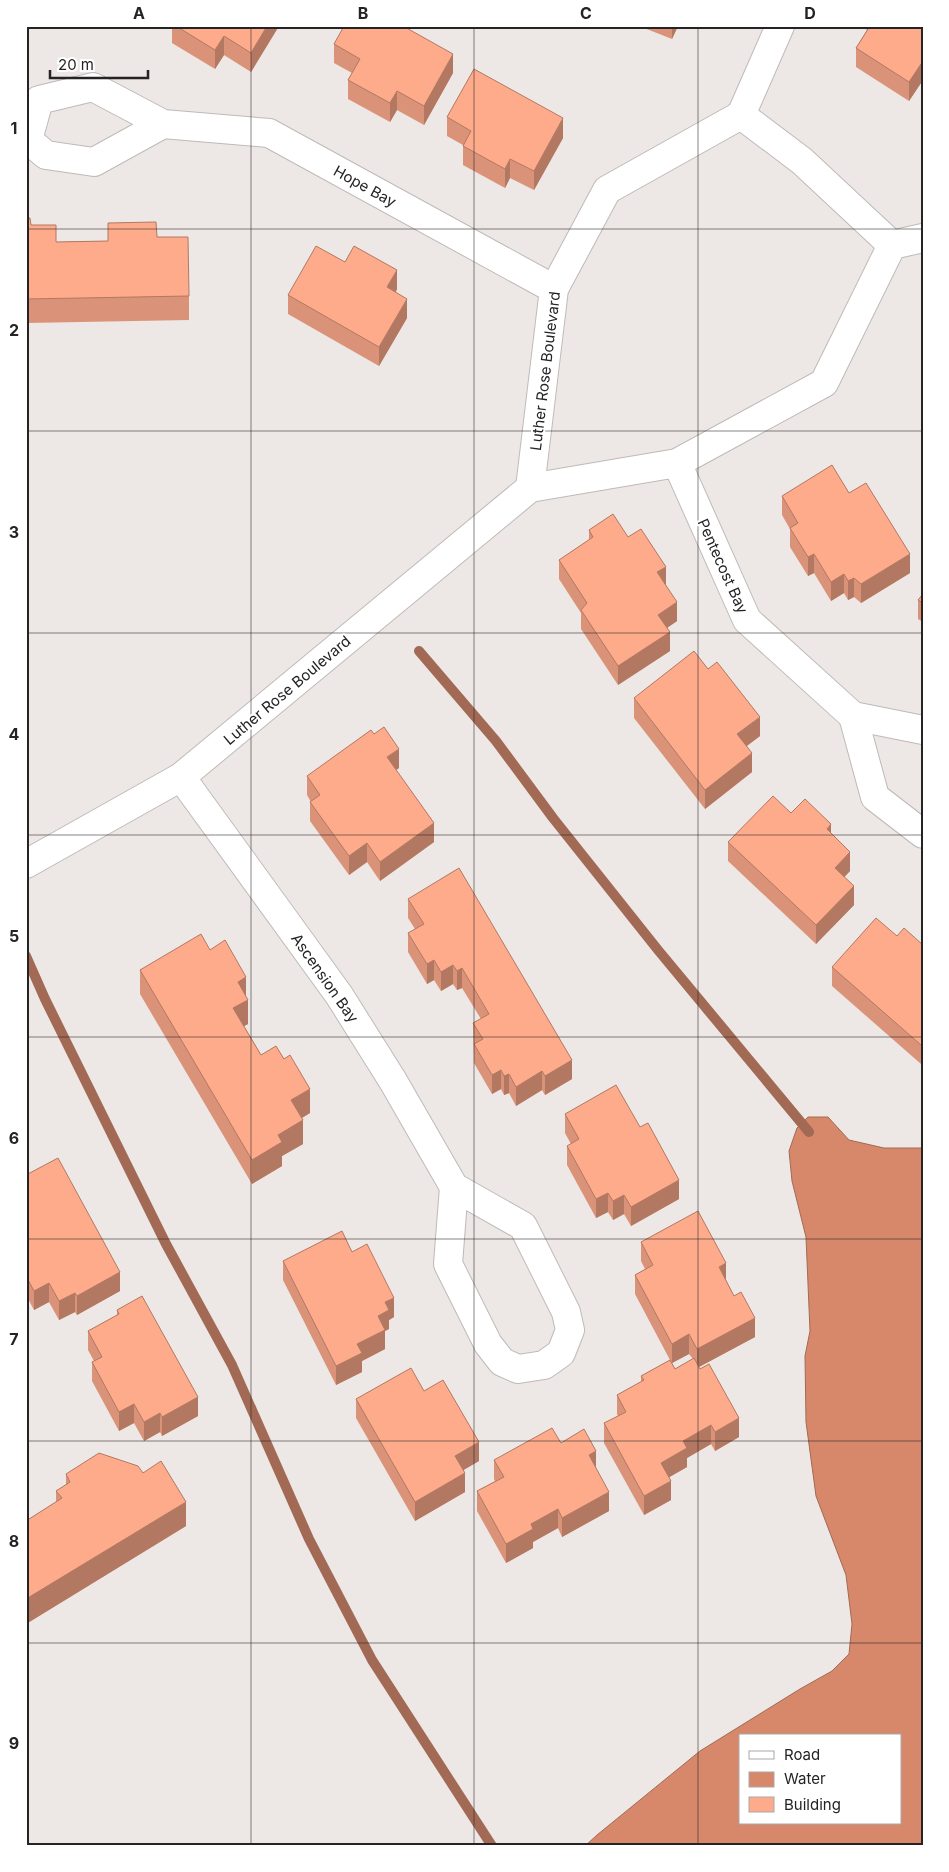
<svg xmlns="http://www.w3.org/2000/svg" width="949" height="1872" font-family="Inter,sans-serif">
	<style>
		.water { fill: #d7886a; stroke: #a26a55; fill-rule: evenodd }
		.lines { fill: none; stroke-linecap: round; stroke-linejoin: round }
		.stream { stroke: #a26a55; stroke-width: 10 }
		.minor-casing { stroke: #bfbab8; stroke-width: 30 }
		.minor { stroke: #fff; stroke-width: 28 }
		.wall { fill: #da9378; fill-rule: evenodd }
		.shaded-wall { fill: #b27862 }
		.building { fill: #feab8c; stroke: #b27862 }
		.grid { fill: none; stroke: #252323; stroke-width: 1; stroke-opacity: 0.55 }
		.labels { text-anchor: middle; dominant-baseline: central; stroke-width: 4; stroke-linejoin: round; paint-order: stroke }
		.street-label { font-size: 15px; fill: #252323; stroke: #fff }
		.neatline { fill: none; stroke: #252323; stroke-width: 2 }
		.grid-label { font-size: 16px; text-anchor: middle; font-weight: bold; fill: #252323 }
	</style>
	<rect width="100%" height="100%" fill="#ede7e5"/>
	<path class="water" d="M808 1117H828L849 1140 884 1148H923V1846H585L597 1835 700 1751 800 1689 832 1671 849 1654 852 1624 846 1575 816 1496 806 1422 805 1356 810 1331 806 1237 792 1181 789 1151 797 1128ZM740 1736H900V1823H740Z"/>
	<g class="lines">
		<g class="stream">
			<path d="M419 651 496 741 553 818 658 950 809 1132"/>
			<path d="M26 956 45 999 166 1244 232 1365 309 1539 372 1660 492 1846"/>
		</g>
		<defs>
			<g id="minor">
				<path d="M741 115 802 161 892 245"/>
				<path d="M741 115 780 26"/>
				<path d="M163 124 94 162 46 155 28 140 39 100 93 87 163 124 269 133 554 289"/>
				<path d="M892 245 923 238"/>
				<path d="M677 463 747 620 853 716 923 730"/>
				<path d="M530 488 554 289 607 190 741 115"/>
				<path d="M853 716 875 797 923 834"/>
				<path d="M181 777 339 995 393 1081 454 1187 523 1226 566 1312 570 1330 561 1353 544 1365 518 1369 502 1362 488 1344 448 1264 454 1187"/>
				<path d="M26 864 181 777 530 488 677 463 824 383 892 245"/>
			</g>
		</defs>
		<use href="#minor" class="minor-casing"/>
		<use href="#minor" class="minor"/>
	</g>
	<g class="wall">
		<path d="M172 26H279L251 72 224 55 215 69 172 43Z"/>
		<path d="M639 26H678L672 39Z"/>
		<path d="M862 26H923V80L909 101 856 67V48L867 30Z"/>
		<path d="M334 44 453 73 424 125 397 110 390 122 348 99V80L352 73 334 63Z"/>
		<path d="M447 117 563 138 534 190 510 178 505 188 463 165V145L447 136Z"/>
		<path d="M26 218 31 225 56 242 108 241 157 237 189 296V320L26 323Z"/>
		<path d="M345 262 397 289 396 292 407 318 379 366 288 314V295Z"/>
		<path d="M849 493 910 573 861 603 854 597 848 600 844 593 831 601 814 573 808 576 790 547V529L782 515V496Z"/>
		<path d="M589 530 628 537 666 585 677 621 667 628 670 651 618 685 581 629V613L559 579V560L589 540Z"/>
		<path d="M923 594V622L918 619V600Z"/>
		<path d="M634 698 760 736 747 746 752 772 705 809 634 718Z"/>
		<path d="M399 768 396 770 434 842 380 881 367 862 349 875 310 821V802H311L307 795V776Z"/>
		<path d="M791 813 831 833 850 871 844 877 854 905 816 944 728 861V842Z"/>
		<path d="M408 899 572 1079 545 1095 542 1090 516 1106 509 1093 504 1095 501 1089 492 1094 474 1063 473 1023 481 1019 462 988 457 990 453 984 441 991 434 980 427 984 408 952V933L415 929 408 918Z"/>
		<path d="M897 936 923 945V1062L921 1064 832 986V967Z"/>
		<path d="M210 950 246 996 248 1024 244 1026 261 1055 310 1113 302 1118 303 1144 282 1156V1166L252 1184 140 994V970Z"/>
		<path d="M565 1114 679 1199 631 1226 624 1214 613 1220 608 1212 596 1218 567 1165V1146L571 1144 565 1133Z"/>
		<path d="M26 1175 120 1291 77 1315 75 1312 59 1320 49 1302 34 1310 26 1295Z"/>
		<path d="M641 1242 726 1280 755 1337 699 1367 739 1437 715 1451 711 1444 687 1458V1467L669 1477 671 1500 644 1515 604 1443V1423L618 1416 617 1414V1395L641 1382V1376L670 1360 635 1294V1275L645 1269 641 1261ZM689 1354 693 1359 675 1369 672 1363Z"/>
		<path d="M352 1252 394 1317 389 1320V1329L385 1331V1349L362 1361V1372L336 1385 283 1280V1261Z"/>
		<path d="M117 1310 198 1416 162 1436 160 1432 144 1441 134 1423 119 1431 92 1381V1362L94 1361 88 1350V1331L117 1315Z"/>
		<path d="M424 1391 479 1461 463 1470 465 1492 415 1521 356 1418V1399Z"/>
		<path d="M561 1443 596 1468 609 1511 562 1537 558 1528 533 1542V1548L506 1563 477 1511V1491L495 1481 494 1479V1460Z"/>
		<path d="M143 1473 186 1526 26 1624V1521L56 1502V1491L66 1485V1474Z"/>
	</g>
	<g class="shaded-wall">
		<path d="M267 26H279L251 72V53Z"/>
		<path d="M672 26H678L672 39Z"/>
		<path d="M224 36V55L215 69V50Z"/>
		<path d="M453 54V73L424 125V106Z"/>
		<path d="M923 61V80L909 101V82Z"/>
		<path d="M397 91V110L390 122V103Z"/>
		<path d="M563 118V138L534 190V171Z"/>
		<path d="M510 159V178L505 188V169Z"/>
		<path d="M397 270V289L387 306V287Z"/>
		<path d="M407 299V318L379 366V347Z"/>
		<path d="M814 554V573L808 576V557Z"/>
		<path d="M910 554V573L861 603V584Z"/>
		<path d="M666 567V586L657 572Z"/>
		<path d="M844 574V593L831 601V582Z"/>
		<path d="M854 578V597L848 600V581Z"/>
		<path d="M677 602V621L658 634V615Z"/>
		<path d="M670 632V651L618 685V666Z"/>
		<path d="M760 717V736L737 753V734Z"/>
		<path d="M399 749V768L387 776V757Z"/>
		<path d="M752 753V772L705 809V790Z"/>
		<path d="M434 823V842L380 881V862Z"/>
		<path d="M831 824V844L827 829Z"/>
		<path d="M367 843V862L349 875V856Z"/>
		<path d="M850 852V871L835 887V868Z"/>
		<path d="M854 886V905L816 944V925Z"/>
		<path d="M434 960V980L427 984V964Z"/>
		<path d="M453 965V984L441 991V972Z"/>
		<path d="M462 968V988L457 990V971Z"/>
		<path d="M246 977V1001L248 1000V1024L233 1032V1008L238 982Z"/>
		<path d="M923 1043V1062L921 1064V1045Z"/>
		<path d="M572 1060V1079L545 1095V1076Z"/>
		<path d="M501 1070V1089L492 1094V1075Z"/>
		<path d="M542 1071V1090L516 1106V1087Z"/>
		<path d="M509 1074V1093L504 1095V1076Z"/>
		<path d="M310 1089V1113L291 1124V1100Z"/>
		<path d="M303 1120V1144L282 1156V1166L252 1184V1160L278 1135Z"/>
		<path d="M679 1180V1199L631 1226V1207Z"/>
		<path d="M608 1193V1212L596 1218V1199Z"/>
		<path d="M624 1195V1214L613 1220V1201Z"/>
		<path d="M726 1263V1282L719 1267Z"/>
		<path d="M120 1272V1291L77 1315V1296Z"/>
		<path d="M49 1283V1302L34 1310V1291Z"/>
		<path d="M75 1293V1312L59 1320V1301Z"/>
		<path d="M394 1298V1317L389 1320V1329L385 1331V1349L362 1361V1372L336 1385V1366L357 1344 378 1316 385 1302Z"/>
		<path d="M755 1318V1337L697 1368V1349Z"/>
		<path d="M689 1334V1354L672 1363V1344Z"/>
		<path d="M198 1397V1416L162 1436V1417Z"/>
		<path d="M134 1404V1423L119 1431V1412Z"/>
		<path d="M160 1413V1432L144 1441V1422Z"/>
		<path d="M739 1418V1437L715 1451V1432Z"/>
		<path d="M711 1425V1444L687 1458V1467L661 1482V1463L683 1441Z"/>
		<path d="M479 1442V1461L455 1475V1456Z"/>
		<path d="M596 1451V1470L589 1455Z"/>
		<path d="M465 1473V1492L415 1521V1502Z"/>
		<path d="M671 1481V1500L644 1515V1496Z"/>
		<path d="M609 1492V1511L562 1537V1518Z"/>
		<path d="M186 1502V1526L26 1624V1599Z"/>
		<path d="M558 1509V1528L533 1542V1548L506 1563V1544L531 1524Z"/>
	</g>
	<g class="building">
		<path d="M176 26H267L251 53 224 36 215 50Z"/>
		<path d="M344 26H403L453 54 424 106 397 91 390 103 348 80 360 59 334 44Z"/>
		<path d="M870 26H923V61L909 82 856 48Z"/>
		<path d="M474 69 563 118 534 171 510 159 505 169 463 146 471 131 447 117Z"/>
		<path d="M26 218H30L31 225H56V242L108 241V223L156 222 157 237H188L189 296 26 299Z"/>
		<path d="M316 246 345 262 354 246 397 270 387 287 407 299 379 347 288 295Z"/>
		<path d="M832 465 849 493 866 483 910 554 861 584 854 578 848 581 844 574 831 582 814 554 808 557 790 528 798 523 782 496Z"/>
		<path d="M613 514 628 537 641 529 666 567 657 572 677 602 658 615 670 632 618 666 581 610 587 603 559 560 593 537 589 530Z"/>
		<path d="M923 594V603L918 600Z"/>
		<path d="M694 651 708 669 717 662 760 717 737 734 752 753 705 790 634 698Z"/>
		<path d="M384 727 399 749 387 757 434 823 380 862 367 843 349 856 310 802 320 795 307 776 371 730 374 734Z"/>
		<path d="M773 796 791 813 805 799 831 824 827 829 850 852 835 868 854 886 816 925 728 842Z"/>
		<path d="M459 868 572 1060 545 1076 542 1071 516 1087 509 1074 504 1076 501 1070 492 1075 474 1044 483 1039 473 1023 489 1014 462 968 457 971 453 965 441 972 434 960 427 964 408 933 424 924 408 899Z"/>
		<path d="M876 918 897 936 904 928 923 945V1043L921 1045 832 967Z"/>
		<path d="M201 934 210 950 225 940 246 977 238 982 248 1000 233 1008 261 1055 276 1046 284 1059 290 1055 310 1089 291 1100 303 1120 278 1135 282 1142 252 1160 140 970Z"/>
		<path d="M616 1085 640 1127 648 1123 679 1180 631 1207 624 1195 613 1201 608 1193 596 1199 567 1146 579 1139 565 1114Z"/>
		<path d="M58 1158 120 1272 77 1296 75 1293 59 1301 49 1283 34 1291 26 1276V1175Z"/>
		<path d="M698 1211 726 1263 719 1267 734 1296 741 1292 755 1318 697 1349 689 1334 672 1344 635 1275 653 1265 641 1242Z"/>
		<path d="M342 1231 352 1252 367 1244 394 1298 385 1302 389 1310 378 1316 385 1330 357 1344 362 1353 336 1366 283 1261Z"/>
		<path d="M142 1296 198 1397 162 1417 160 1413 144 1422 134 1404 119 1412 92 1362 102 1357 88 1331 119 1314 117 1310Z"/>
		<path d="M694 1358 700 1369 709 1364 739 1418 715 1432 711 1425 683 1441 687 1448 661 1463 671 1481 644 1496 604 1423 626 1412 617 1395 644 1380 641 1376 670 1360 675 1369Z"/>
		<path d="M411 1368 424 1391 443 1380 479 1442 455 1456 465 1473 415 1502 356 1399Z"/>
		<path d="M552 1428 561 1443 584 1429 596 1451 589 1455 609 1492 562 1518 558 1509 531 1524 533 1529 506 1544 477 1491 504 1477 494 1460Z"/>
		<path d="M99 1453 138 1466 143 1473 161 1461 186 1502 26 1599V1521L62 1498 56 1491 70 1482 66 1474Z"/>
	</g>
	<path class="grid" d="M251 26V1846M474 26V1846M698 26V1846M26 229H923M26 431H923M26 633H923M26 835H923M26 1037H923M26 1239H923M26 1441H923M26 1643H923"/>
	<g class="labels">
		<g class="street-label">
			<text transform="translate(365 186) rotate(29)">Hope Bay</text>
			<text transform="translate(545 371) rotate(-83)">Luther Rose Boulevard</text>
			<text transform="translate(723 566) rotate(66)">Pentecost Bay</text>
			<text transform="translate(287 690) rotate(-40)">Luther Rose Boulevard</text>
			<text transform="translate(325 978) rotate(55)">Ascension Bay</text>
		</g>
	</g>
	<rect width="949" height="1872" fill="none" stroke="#ffffff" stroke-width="55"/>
	<rect x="739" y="1734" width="162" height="90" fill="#ffffff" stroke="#a8a7a7"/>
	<rect x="749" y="1751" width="25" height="8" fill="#ffffff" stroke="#a8a7a7"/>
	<text x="784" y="1760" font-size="15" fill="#252323">Road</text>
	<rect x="749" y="1772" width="25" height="15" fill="#d7886a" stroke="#a8a7a7"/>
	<text x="784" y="1784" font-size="15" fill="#252323">Water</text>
	<rect x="749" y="1797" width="25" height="15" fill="#feab8c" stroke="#a8a7a7"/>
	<text x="784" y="1810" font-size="15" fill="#252323">Building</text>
	<path d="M50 70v8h98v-8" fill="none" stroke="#252323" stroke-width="2.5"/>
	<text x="58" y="70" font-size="15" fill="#252323" stroke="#ffffff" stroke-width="4" paint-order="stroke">20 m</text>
	<rect x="28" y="28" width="894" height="1816" class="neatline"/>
	<g class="grid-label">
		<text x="139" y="19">A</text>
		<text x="363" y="19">B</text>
		<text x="586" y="19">C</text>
		<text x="810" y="19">D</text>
		<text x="14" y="134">1</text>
		<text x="14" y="336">2</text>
		<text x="14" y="538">3</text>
		<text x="14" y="740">4</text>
		<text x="14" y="942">5</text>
		<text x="14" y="1144">6</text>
		<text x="14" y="1345">7</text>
		<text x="14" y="1547">8</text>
		<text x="14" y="1749">9</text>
	</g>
</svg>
